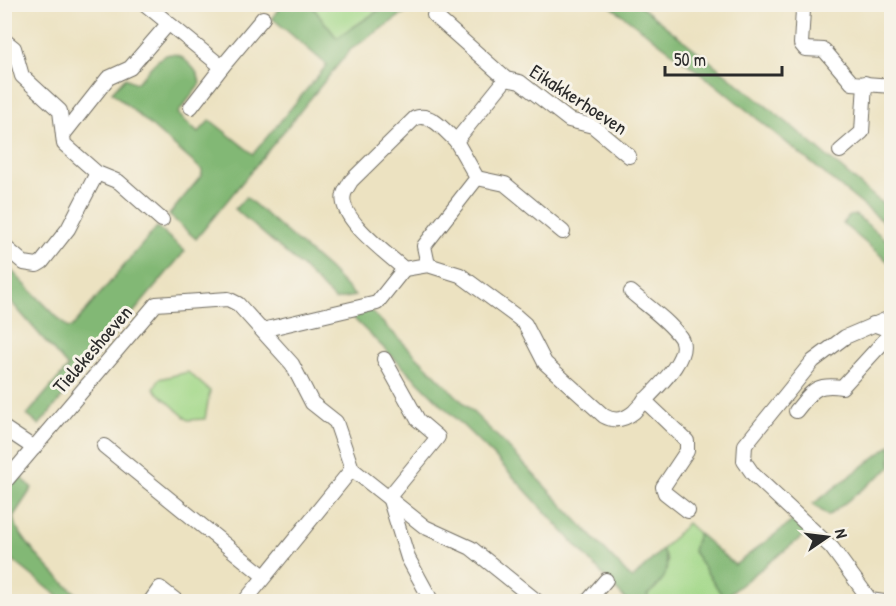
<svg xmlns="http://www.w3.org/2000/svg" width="896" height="606" font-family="'Patrick Hand',sans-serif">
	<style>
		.green { fill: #a3d889; stroke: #67825a; stroke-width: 1.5 }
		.forest { fill: #82b875; stroke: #567250; stroke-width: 1.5 }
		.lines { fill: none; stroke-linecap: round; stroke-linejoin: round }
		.street-casing { stroke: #6f6b60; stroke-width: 16 }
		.street { stroke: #fff; stroke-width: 14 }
		.labels { text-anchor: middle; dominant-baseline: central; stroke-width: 6; stroke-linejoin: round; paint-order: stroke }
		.street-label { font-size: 20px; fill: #2b2b2b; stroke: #f7f3e8 }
	</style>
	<rect width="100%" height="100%" fill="#f7f3e8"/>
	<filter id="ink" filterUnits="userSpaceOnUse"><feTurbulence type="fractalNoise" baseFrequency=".0167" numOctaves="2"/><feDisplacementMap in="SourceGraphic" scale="12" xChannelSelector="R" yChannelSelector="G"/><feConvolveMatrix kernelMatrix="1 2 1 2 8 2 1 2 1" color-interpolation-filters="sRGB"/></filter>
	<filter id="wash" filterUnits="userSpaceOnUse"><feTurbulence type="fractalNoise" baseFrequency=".008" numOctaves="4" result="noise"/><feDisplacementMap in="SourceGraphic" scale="24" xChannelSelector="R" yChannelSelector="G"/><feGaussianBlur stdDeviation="1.35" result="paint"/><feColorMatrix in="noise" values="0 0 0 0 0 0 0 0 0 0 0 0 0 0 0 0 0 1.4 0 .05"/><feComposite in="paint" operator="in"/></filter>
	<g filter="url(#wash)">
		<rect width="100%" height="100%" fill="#ece2c1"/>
		<g class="green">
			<path d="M311 5H387L337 38Z"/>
			<path d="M188 372 210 391 205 419 188 420 154 389 159 379Z"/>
			<path d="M687 523 698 533 693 551 724 598 720 602H650L646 595 658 586 668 561 662 550Z"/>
		</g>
		<g class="forest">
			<path d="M283 5H311L337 38 387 5H416L350 50 196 239 169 215 202 175V170L112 92 125 78 136 83C150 71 165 41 185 60 194 68 199 73 200 84L178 113 180 116 198 133 210 120 253 154 327 65 272 18Z"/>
			<path d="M609 5H639L795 129 891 211V228L716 85Z"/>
			<path d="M246 197 329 269 355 296 335 300 302 267 235 209Z"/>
			<path d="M856 215 891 244V264L843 224 849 216Z"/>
			<path d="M157 227 185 251 39 425 27 415 68 367 5 295V264L60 320 68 328 72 327Z"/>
			<path d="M368 308 506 445 632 579 662 550C673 571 664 581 647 595L650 601H627L494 456 348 313Z"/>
			<path d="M891 445V467L828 516 813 504Z"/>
			<path d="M19 475 32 488 13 517C19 542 65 586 86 601H64L5 554 4 493Z"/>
			<path d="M799 516 812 529 724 598 693 551 698 533 735 565Z"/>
		</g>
	</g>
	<g filter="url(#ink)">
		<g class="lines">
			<defs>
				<g id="street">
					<path d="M145 4 222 67 263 18"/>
					<path d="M799 4 803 10 801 44 805 49 824 50 852 83 892 86"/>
					<path d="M434 15 506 79 520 82 569 120 593 126 629 156"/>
					<path d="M4 40 14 48 22 76 60 111 64 144 97 173 119 182 162 220"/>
					<path d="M191 107 222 67"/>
					<path d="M63 135 108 78 130 68 168 24"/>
					<path d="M456 141C445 131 431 112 415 118L351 181C349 185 345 190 344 194 337 218 388 254 404 269L428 265 460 275 517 317 525 324 545 363 604 416C615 422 624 420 634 412 647 396 695 358 680 337 668 320 647 306 631 292"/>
					<path d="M840 151 862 132 865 83"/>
					<path d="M477 178 505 184 563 232"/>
					<path d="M4 246 24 263 37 265 42 262 68 229 97 173"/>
					<path d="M428 265 424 246 477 178 456 141 506 79"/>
					<path d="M262 330 377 303 404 269"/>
					<path d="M384 359 418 420 438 437 389 497"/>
					<path d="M644 400 687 441V451L663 487 665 493 688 511"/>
					<path d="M796 411C812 392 814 383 842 387L886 339 889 330 873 324"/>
					<path d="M4 428 34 448"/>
					<path d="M104 446 264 576"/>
					<path d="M4 483 156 304 228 299 238 304 292 364 312 403 336 422 352 469 425 527 471 548 538 602"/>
					<path d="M389 497 408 558 432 602"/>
					<path d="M150 602 160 588 178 602"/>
					<path d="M244 602 352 469"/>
					<path d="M587 602 606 580"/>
					<path d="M884 602 870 600 832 548 753 474 744 461 745 445 813 361 845 337 892 317"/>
				</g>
			</defs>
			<use href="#street" class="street-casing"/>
			<use href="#street" class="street"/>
		</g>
	</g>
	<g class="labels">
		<g class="street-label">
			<text transform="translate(579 99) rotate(33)">Eikakkerhoeven</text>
			<text transform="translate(92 349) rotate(-49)">Tielekeshoeven</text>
		</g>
	</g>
	<rect width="896" height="606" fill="none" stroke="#f7f3e8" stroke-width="24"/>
	<g transform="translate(827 537) rotate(76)" stroke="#f7f3e8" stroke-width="4.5" paint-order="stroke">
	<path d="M0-4.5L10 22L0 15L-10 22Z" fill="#2b2b2b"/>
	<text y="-9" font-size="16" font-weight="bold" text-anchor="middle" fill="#2b2b2b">N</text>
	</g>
	<path d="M665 66v9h117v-9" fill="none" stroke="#2b2b2b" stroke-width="3"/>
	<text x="674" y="66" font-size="18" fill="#2b2b2b" stroke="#f7f3e8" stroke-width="4.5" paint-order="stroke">50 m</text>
</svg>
